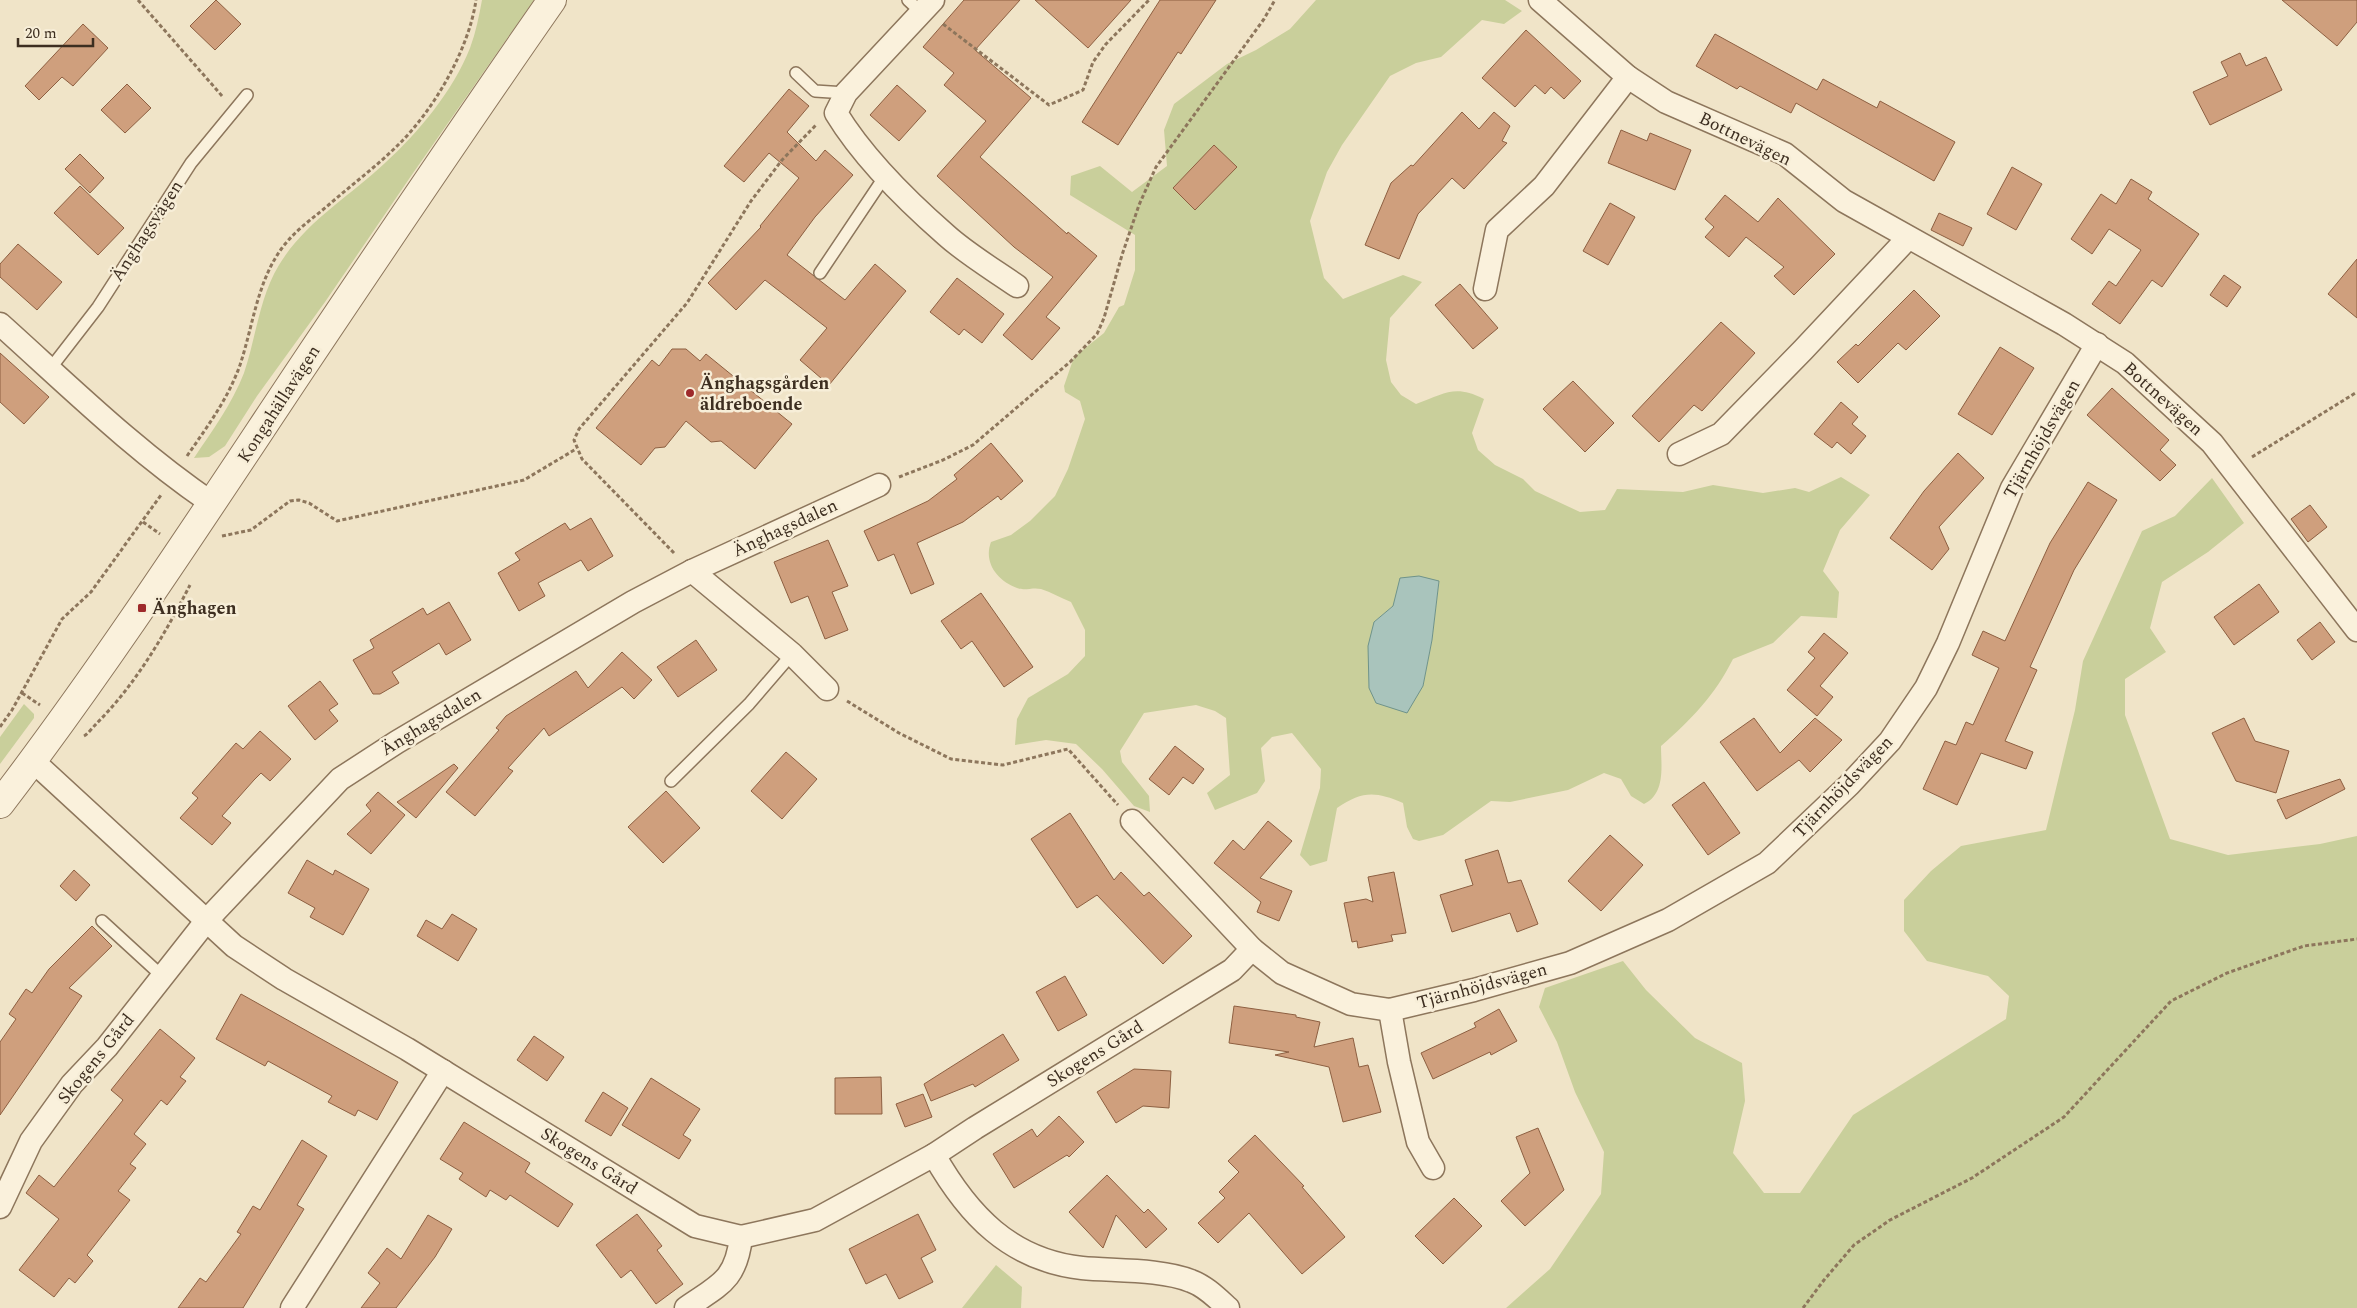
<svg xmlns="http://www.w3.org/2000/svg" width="2357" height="1308" font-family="Spectral,serif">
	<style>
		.green { fill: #c9cf9b; fill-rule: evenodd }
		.water { fill: #a9c4bc; stroke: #6f938a }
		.building { fill: #cf9f7d; stroke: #8d5f41 }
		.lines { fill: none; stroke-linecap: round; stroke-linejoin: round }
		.service-casing { stroke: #8d765c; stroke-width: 14 }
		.minor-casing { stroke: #8d765c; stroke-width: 25 }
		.tertiary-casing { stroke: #8d765c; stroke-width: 30 }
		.path { stroke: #8d765c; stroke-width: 3; stroke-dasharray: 4 2.5; stroke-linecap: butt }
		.service { stroke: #faf1dc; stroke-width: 11 }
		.minor { stroke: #faf1dc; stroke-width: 22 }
		.tertiary { stroke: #faf1dc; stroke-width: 28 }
		.poi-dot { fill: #9e2a2b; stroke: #f7eed8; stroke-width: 2 }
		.labels { text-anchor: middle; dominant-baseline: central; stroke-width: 5; stroke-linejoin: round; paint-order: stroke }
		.street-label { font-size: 18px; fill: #3d2e20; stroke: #f7eed8 }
		.poi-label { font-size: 18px; font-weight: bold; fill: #3d2e20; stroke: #f7eed8; text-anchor: start }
	</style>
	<rect width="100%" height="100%" fill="#f0e4c8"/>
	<g class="green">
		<path d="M482 0H534L411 176 325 302 257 396 225 446 209 457 194 458C212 431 232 404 244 373 256 338 259 298 279 265 305 222 349 197 385 163 419 132 453 91 470 48 476 32 479 16 482 0Z"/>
		<path d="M1316 0H1505L1522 11 1504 24 1482 20 1441 57 1416 63 1390 76 1342 145 1327 172 1310 221 1324 278 1343 299 1403 275 1422 282 1390 318 1386 360 1391 382 1401 395 1416 404C1445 394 1454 384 1484 399L1472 433 1478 450 1495 465 1523 479 1535 491 1580 512 1605 510 1617 489 1683 492 1713 485 1763 493 1795 488 1809 492 1841 477 1870 495 1840 530 1823 571 1839 592 1837 618 1801 616 1773 643 1733 659C1715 695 1691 720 1661 746 1661 765 1666 794 1644 804L1631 796 1621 779 1604 773 1568 790 1510 802 1491 801 1443 835 1419 841 1413 839 1407 827 1403 803C1375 791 1362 791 1337 808L1327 861 1310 866 1300 855 1320 788 1321 769 1292 733 1272 737 1261 748 1265 781 1257 793 1215 810 1207 793 1230 775 1226 718 1215 711 1196 705 1144 713 1120 751 1122 762 1149 796 1150 812 1134 806 1102 769 1076 744 1046 740 1015 745 1017 719 1028 698 1068 674 1085 656V630L1071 602C1061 598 1051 592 1041 589 1033 587 1024 591 1017 588 998 581 983 563 991 542L1011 535 1030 521 1055 496 1068 469 1085 419 1080 401 1065 392 1064 386 1074 357 1104 333 1119 307 1124 305 1135 270V235L1070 195 1071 176 1100 166 1132 192 1167 166 1164 130 1174 104 1227 64 1256 50 1290 29ZM1439 582 1432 640 1423 686 1374 622 1393 606Z"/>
		<path d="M2212 478 2244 523 2208 552 2162 582 2150 628 2166 652 2125 679V715L2170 839 2228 855 2320 844 2357 836V1308H1506L1550 1269 1601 1194 1604 1152 1575 1092 1557 1042 1539 1007 1545 988 1623 961 1646 990 1695 1038 1742 1063 1745 1101 1733 1153 1764 1193H1800L1853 1115 2006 1019 2009 996 1988 976 1927 961 1904 931V900L1931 871 1961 846 2046 830 2075 710 2083 661 2142 531 2175 516Z"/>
		<path d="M24 704 34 714V718L0 764V737Z"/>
		<path d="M996 1265 1022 1287 1021 1308H962Z"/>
	</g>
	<path class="water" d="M1419 576 1439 581 1432 640 1423 686 1407 713 1376 703 1369 688 1368 646 1374 622 1393 606 1400 578Z"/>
	<g class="building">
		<path d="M216 0 241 24 215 50 190 26Z"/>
		<path d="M964 0H1020L975 50 1031 98 980 157 1067 234 1068 232 1097 256 1046 317 1060 328 1032 360 1003 335 1053 277 1014 247 937 176 986 121 944 85 954 73 923 47Z"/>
		<path d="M1035 0H1131L1088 48Z"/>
		<path d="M1160 0H1216L1181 54 1178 52 1118 145 1082 122Z"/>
		<path d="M2282 0H2357V22L2337 46Z"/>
		<path d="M83 24 108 48 73 86 62 77 39 100 25 86Z"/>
		<path d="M1526 30 1581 81 1564 99 1551 87 1545 94 1535 85 1515 107 1482 78Z"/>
		<path d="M1715 34 1817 90 1823 79 1877 108 1880 101 1955 142 1934 181 1796 103 1791 113 1740 86 1737 89 1696 66Z"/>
		<path d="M2240 53 2246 66 2266 57 2282 90 2210 125 2193 92 2228 76 2221 62Z"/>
		<path d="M127 84 151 108 125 133 101 110Z"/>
		<path d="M897 85 926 111 899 141 870 115Z"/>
		<path d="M789 89 809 106 787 132 816 161 825 150 853 175 815 217 787 255 845 300 875 264 906 291 829 385 800 360 827 328 765 280 736 310 708 283 761 227 760 226 799 178 769 153 744 182 724 166Z"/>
		<path d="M1462 112 1479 129 1494 112 1510 126 1502 141 1507 143 1464 189 1452 178 1418 214 1399 259 1365 245 1391 183 1411 165 1413 166Z"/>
		<path d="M1621 130 1647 141 1650 133 1691 150 1675 190 1608 163Z"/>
		<path d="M1214 145 1237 167 1195 210 1173 188Z"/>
		<path d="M80 154 104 178 90 193 65 169Z"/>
		<path d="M2012 167 2042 184 2016 230 1987 214Z"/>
		<path d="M2131 179 2152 192 2148 199 2199 234 2162 287 2152 280 2120 324 2092 304 2109 281 2116 286 2141 250 2109 229 2092 254 2071 239 2101 194 2116 204Z"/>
		<path d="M80 186 124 228 98 255 54 213Z"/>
		<path d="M1725 195 1758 222 1778 198 1835 254 1794 295 1774 276 1784 267 1746 237 1729 257 1705 237 1714 227 1705 219Z"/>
		<path d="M1610 203 1635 217 1608 265 1583 251Z"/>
		<path d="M1939 213 1972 228 1963 246 1931 230Z"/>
		<path d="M18 244 62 282 37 310 0 277V264Z"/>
		<path d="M2357 259V318L2328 294Z"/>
		<path d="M2224 275 2241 287 2227 307 2210 295Z"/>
		<path d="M957 278 1004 314 982 343 964 329 959 335 930 312Z"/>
		<path d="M1460 284 1498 328 1473 349 1435 305Z"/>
		<path d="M1914 290 1940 316 1906 350 1898 343 1858 383 1837 362 1856 344 1858 346Z"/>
		<path d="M1721 322 1755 353 1702 411 1694 405 1659 442 1632 416Z"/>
		<path d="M2000 347 2034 368 1992 435 1958 414Z"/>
		<path d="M672 349H686L700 361 706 354 792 424 755 469 721 441 711 442 686 421 665 447 655 448 641 465 596 428 652 360 659 366Z"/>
		<path d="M0 353 49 397 24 424 0 402Z"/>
		<path d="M1573 381 1614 423 1585 452 1543 409Z"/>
		<path d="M2112 388 2169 440 2160 450 2176 465 2160 481 2087 415Z"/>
		<path d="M1841 402 1858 417 1852 424 1866 436 1851 454 1837 442 1832 448 1814 434Z"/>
		<path d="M991 443 1023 481 1001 500 998 496 963 522 917 543 934 584 911 594 894 554 878 561 864 531 928 501 957 479 954 475Z"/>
		<path d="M1958 453 1984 478 1939 527 1949 549 1932 570 1890 538 1924 491Z"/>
		<path d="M2088 482 2117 500 2074 570 2030 667 2037 670 2005 741 2033 752 2026 769 1981 753 1957 805 1923 789 1945 741 1956 745 1966 722 1973 725 1999 668 1972 655 1983 631 2005 641 2050 543Z"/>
		<path d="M2310 505 2327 527 2308 542 2291 519Z"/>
		<path d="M591 518 613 556 588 571 581 560 538 583 545 596 519 611 498 573 520 560 515 553 565 523 570 530Z"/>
		<path d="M828 540 848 586 832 592 848 630 825 639 808 596 791 603 774 562Z"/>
		<path d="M2259 584 2279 612 2234 645 2214 617Z"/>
		<path d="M981 593 1033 667 1004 687 972 641 961 649 941 621Z"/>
		<path d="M449 602 471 640 446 655 439 643 392 672 399 683 380 694H373L353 660 374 648 370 640 423 608 427 615Z"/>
		<path d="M2320 622 2335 642 2312 660 2297 640Z"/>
		<path d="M1824 633 1848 653 1820 686 1833 697 1817 716 1787 690 1815 658 1808 652Z"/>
		<path d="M696 640 717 670 678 697 657 667Z"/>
		<path d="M622 652 652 680 634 699 622 687 549 736 544 728 508 768 513 771 475 816 446 792 499 730 496 728 506 716 576 671 588 688Z"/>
		<path d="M320 681 338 704 329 710 338 721 315 740 288 706Z"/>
		<path d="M1754 718 1780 753 1815 718 1842 740 1810 772 1799 760 1757 791 1720 742Z"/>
		<path d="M2244 718 2255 741 2289 751 2276 793 2236 781 2212 733Z"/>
		<path d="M260 731 291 759 270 781 261 773 254 780 222 816 231 823 212 845 180 818 198 798 192 793 236 743 243 749Z"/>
		<path d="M1175 746 1204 769 1193 784 1183 777 1169 795 1149 779Z"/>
		<path d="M786 752 817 779 782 819 751 791Z"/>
		<path d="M454 764 458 768 416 818 397 802Z"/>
		<path d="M2340 779 2345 789 2286 819 2277 800Z"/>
		<path d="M1704 782 1740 833 1708 855 1672 805Z"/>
		<path d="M666 791 700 828 663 863 628 827Z"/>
		<path d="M378 792 405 815 371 854 347 834 371 811 366 805Z"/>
		<path d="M1070 813 1114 880 1121 872 1144 896 1149 892 1192 936 1163 964 1097 895 1077 908 1031 839Z"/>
		<path d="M1268 821 1292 841 1260 878 1292 891 1279 921 1257 912 1261 902 1214 863 1233 840 1244 850Z"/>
		<path d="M1610 835 1643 865 1601 911 1568 881Z"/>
		<path d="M1498 850 1508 883 1521 880 1538 924 1517 932 1510 913 1452 932 1440 895 1473 885 1465 860Z"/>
		<path d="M307 860 333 875 335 870 369 889 343 935 310 917 315 908 288 893Z"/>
		<path d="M74 870 90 885 76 901 60 886Z"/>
		<path d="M1394 872 1406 933 1391 935 1393 941 1358 948 1357 941 1352 942 1344 903 1366 899 1373 902 1368 877Z"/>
		<path d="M452 914 477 929 458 961 417 936 426 920 442 929Z"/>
		<path d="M92 926 112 946 69 988 82 996 0 1115V1042L16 1019 9 1014 26 989 32 993 49 969Z"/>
		<path d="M1065 976 1087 1015 1058 1031 1036 992Z"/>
		<path d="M241 994 398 1082 377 1120 358 1110 355 1116 328 1102 332 1096 268 1061 265 1066 216 1039Z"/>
		<path d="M1234 1006 1296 1015V1017L1320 1022 1314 1047 1353 1038 1359 1067 1368 1065 1381 1112 1343 1122 1329 1067 1275 1055 1289 1052 1229 1043Z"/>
		<path d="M1499 1009 1517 1041 1491 1055 1490 1052 1433 1079 1421 1053 1476 1027 1474 1023Z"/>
		<path d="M160 1029 195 1058 180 1077 186 1081 167 1105 161 1100 134 1134 146 1144 130 1164 136 1168 118 1191 130 1200 87 1255 93 1261 75 1283 69 1278 54 1297 19 1270 59 1219 26 1193 39 1175 54 1187 123 1100 111 1090Z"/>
		<path d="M1003 1034 1019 1060 975 1087 973 1084 931 1101 924 1084Z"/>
		<path d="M534 1036 564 1057 547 1081 517 1060Z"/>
		<path d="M1134 1069 1171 1071 1169 1108 1143 1106 1116 1123 1097 1092Z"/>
		<path d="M881 1077 882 1114H835V1078Z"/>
		<path d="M651 1078 700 1109 683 1135 691 1140 679 1159 622 1125Z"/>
		<path d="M603 1092 628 1108 611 1136 585 1121Z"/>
		<path d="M923 1094 932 1117 905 1127 896 1104Z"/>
		<path d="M1059 1116 1084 1142 1069 1157 1067 1155 1014 1188 993 1154 1032 1129 1037 1137Z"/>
		<path d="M464 1122 530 1163 525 1172 573 1204 558 1227 510 1195 506 1200 490 1190 486 1197 459 1179 463 1173 440 1159Z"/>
		<path d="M1538 1128 1564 1190 1525 1226 1501 1201 1530 1173 1516 1137Z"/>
		<path d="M1255 1135 1304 1186 1302 1187 1345 1237 1302 1274 1249 1213 1218 1243 1198 1223 1225 1198 1219 1192 1239 1172 1228 1161Z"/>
		<path d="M302 1140 327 1156 297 1205 304 1209 243 1308H178L200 1278 206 1282 241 1234 237 1232 253 1206 260 1210Z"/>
		<path d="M1107 1175 1144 1213 1148 1209 1167 1229 1146 1248 1116 1215 1103 1248 1069 1212Z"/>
		<path d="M1454 1198 1482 1226 1443 1264 1415 1236Z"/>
		<path d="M637 1214 662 1246 657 1250 683 1284 656 1304 631 1270 621 1278 596 1245Z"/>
		<path d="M918 1214 936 1250 921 1258 933 1282 899 1299 886 1274 866 1284 849 1249Z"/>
		<path d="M428 1215 452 1229 435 1257 396 1308H361L380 1283 368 1273 387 1248 401 1259Z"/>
	</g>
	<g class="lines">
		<defs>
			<g id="service">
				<path d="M908 0 922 13"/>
				<path d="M796 73 815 91 846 93"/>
				<path d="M820 273 885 176"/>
				<path d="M50 369 98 307 191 163 247 95"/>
				<path d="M671 781 749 704 792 654"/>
				<path d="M102 921 162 976"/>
			</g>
			<g id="minor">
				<path d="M933 0 846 93 836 113C864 159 906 200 946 235 967 254 994 270 1017 286"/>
				<path d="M1540 0 1628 77 1666 102 1785 154 1844 201 2064 324 2125 363 2212 443 2357 630"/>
				<path d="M1485 289 1497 230 1544 186 1628 77"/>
				<path d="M0 324C69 386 136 452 213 504"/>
				<path d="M1679 454 1721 434 1803 350 1908 238"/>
				<path d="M692 571 792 654 827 689"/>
				<path d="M33 761 234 946 284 979 407 1049 695 1226 741 1237C736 1281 719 1285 686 1308"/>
				<path d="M1132 821 1252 949 1282 973 1351 1004 1390 1010 1474 990 1570 963 1668 920 1767 863 1849 785 1890 741 1926 688 1948 643 2012 488 2097 344"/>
				<path d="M1390 1010 1399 1062 1418 1142 1433 1168"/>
				<path d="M934 1155C968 1215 1010 1260 1082 1268 1114 1271 1162 1269 1191 1281 1205 1286 1217 1298 1228 1308"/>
				<path d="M0 1207 31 1141 72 1084 107 1047 207 920 340 779 397 742 633 602 692 571 879 485"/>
				<path d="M741 1237 815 1220 934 1155 975 1128 1232 970 1252 949"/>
				<path d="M292 1308 443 1071"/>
			</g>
			<path id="tertiary" d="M0 804C107 664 203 516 301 369 384 245 467 122 552 0"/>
		</defs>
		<use href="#service" class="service-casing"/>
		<use href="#minor" class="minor-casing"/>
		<use href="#tertiary" class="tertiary-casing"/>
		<g class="path">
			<path d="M138 0 223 97"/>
			<path d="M943 24 1049 105 1083 90 1093 62 1106 44 1149 0"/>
			<path d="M187 456C207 427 228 399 240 365 253 326 257 282 282 248 296 229 315 217 332 202 354 183 378 165 398 145 434 110 469 49 476 0"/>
			<path d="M2252 457 2357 392"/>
			<path d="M899 477 943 460 973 445 1070 362 1097 334 1104 318 1122 255 1139 205 1156 167 1264 19 1275 0"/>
			<path d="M143 522 160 534"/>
			<path d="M222 536 251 530 290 501 299 500 309 503 337 521 524 480 576 449"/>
			<path d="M674 553 582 459 574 440 579 429 687 303 751 201 782 160 816 125"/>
			<path d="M22 693 40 705"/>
			<path d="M847 701 899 733 951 759 1003 765 1068 749 1118 805"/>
			<path d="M0 727 12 710 62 619 91 592 161 495"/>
			<path d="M84 736C88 734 93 727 97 723 136 684 165 634 190 585"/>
			<path d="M1803 1308 1824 1280 1854 1245 1890 1220 1972 1178 2064 1117 2171 1001 2227 973 2304 946 2357 939"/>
		</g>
		<use href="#service" class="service"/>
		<use href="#minor" class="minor"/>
		<use href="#tertiary" class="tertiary"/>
	</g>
	<g class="poi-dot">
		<circle cx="690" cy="393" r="5"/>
		<rect x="137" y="603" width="10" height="10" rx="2.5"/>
	</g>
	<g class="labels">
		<g class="street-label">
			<text transform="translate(1745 139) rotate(26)">Bottnevägen</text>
			<text transform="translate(147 231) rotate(-57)">Änghagsvägen</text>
			<text transform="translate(2163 399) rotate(42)">Bottnevägen</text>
			<text transform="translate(279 404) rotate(-57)">Kongahällavägen</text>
			<text transform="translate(2042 439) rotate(-60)">Tjärnhöjdsvägen</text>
			<text transform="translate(785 528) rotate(-25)">Änghagsdalen</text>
			<text transform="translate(431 722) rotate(-31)">Änghagsdalen</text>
			<text transform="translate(1843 787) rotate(-46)">Tjärnhöjdsvägen</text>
			<text transform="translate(1482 986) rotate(-15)">Tjärnhöjdsvägen</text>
			<text transform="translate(1095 1054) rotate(-32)">Skogens Gård</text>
			<text transform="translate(96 1059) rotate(-51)">Skogens Gård</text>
			<text transform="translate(589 1161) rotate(32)">Skogens Gård</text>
		</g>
		<g class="poi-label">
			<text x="700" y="383">Änghagsgården<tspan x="700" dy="21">äldreboende</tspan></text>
			<text x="152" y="608">Änghagen</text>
		</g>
	</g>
	<path d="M18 38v8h75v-8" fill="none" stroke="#3d2e20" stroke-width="2.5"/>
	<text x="25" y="38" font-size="15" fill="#3d2e20" stroke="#f7eed8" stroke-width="4" paint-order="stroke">20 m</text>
</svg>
